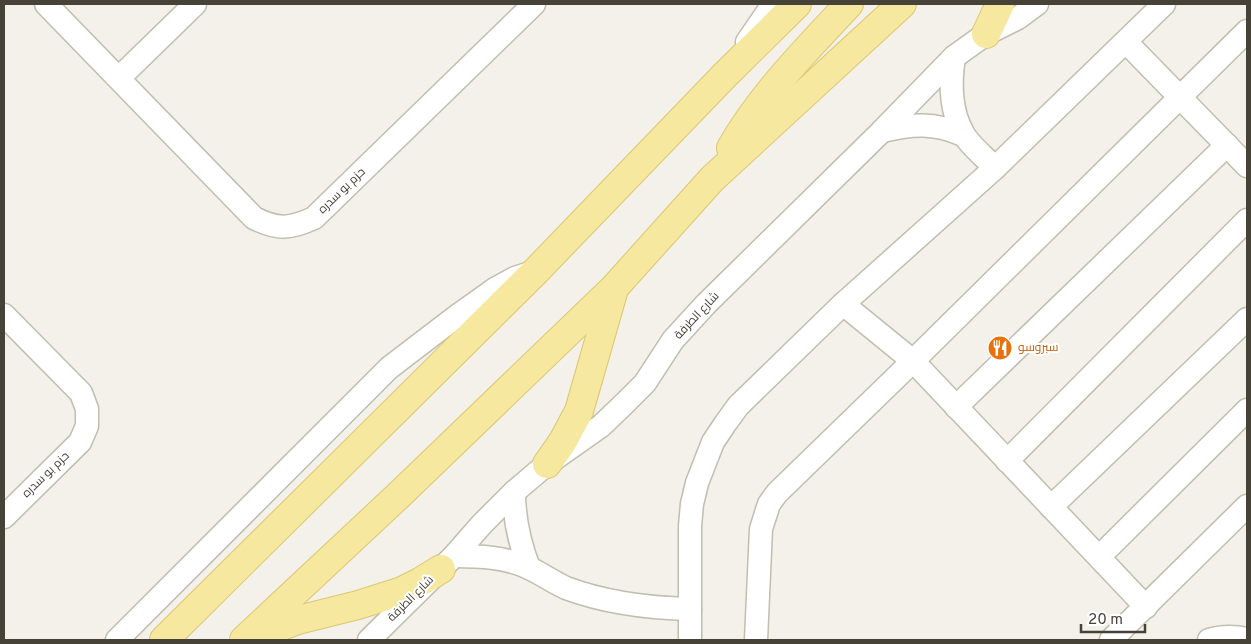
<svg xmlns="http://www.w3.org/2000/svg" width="1251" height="644" font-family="Overpass,Cairo,sans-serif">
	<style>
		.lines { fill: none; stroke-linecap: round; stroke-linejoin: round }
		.minor-casing { stroke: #c1bdaf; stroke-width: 25 }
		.major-casing { stroke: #dbc770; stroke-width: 30 }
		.minor { stroke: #fff; stroke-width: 22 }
		.major { stroke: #f6e89f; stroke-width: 28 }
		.labels { text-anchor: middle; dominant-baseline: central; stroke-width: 4; stroke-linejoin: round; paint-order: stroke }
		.street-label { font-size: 12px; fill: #464238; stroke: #fff }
		.food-label { font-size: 12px; fill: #c56008; stroke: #fff; text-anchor: start }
	</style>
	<rect width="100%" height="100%" fill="#f3f1e9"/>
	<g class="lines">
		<defs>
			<g id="minor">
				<path d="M46 4 254 218C278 230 290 229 314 218L534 4"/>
				<path d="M747 42 773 4"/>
				<path d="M1126 42 1247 166"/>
				<path d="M954 57C950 82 950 110 963 133 969 145 986 158 995 168"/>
				<path d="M119 78 195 4"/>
				<path d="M882 131C912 124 934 122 963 135"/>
				<path d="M843 304 913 361 1146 607"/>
				<path d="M4 315 81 393 87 409V426L80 442 4 517"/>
				<path d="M956 407 1227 145"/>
				<path d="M1007 461 1247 220"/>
				<path d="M514 492C514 519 519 542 529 568"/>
				<path d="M1051 507 1247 319"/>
				<path d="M454 556C479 556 506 557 529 568 542 574 553 582 566 588 606 603 648 608 690 609"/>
				<path d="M1099 557 1247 410"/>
				<path d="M117 640 389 368 457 316 495 289 515 278 530 273"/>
				<path d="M369 640 454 556 482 524 514 492 547 464 601 426 624 404 645 383 673 340 706 304 882 131 954 57 986 34 1018 18 1037 4"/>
				<path d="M690 640V526L692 504 697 483 713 442 725 424 738 406 843 304 995 168 1164 4"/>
				<path d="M756 640 761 529 769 504 777 493 913 361 1247 31"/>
				<path d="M1111 640 1247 506"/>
				<path d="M1209 640C1222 636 1233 636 1247 639"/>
			</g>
			<g id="major">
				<path d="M986 34 1000 4"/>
				<path d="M731 148C762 94 807 49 849 4"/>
				<path d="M547 464 563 441 579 411 614 289"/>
				<path d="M255 636 298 620 358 605 402 591 420 582 441 569"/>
				<path d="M164 640 536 271 725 75 797 4"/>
				<path d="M244 640 400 494 614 288 712 179 902 4"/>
			</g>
		</defs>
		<use href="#minor" class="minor-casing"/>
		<use href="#major" class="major-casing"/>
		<use href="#minor" class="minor"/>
		<use href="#major" class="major"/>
	</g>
	<defs>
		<symbol id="restaurant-disc" viewBox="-11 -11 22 22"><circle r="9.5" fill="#e8710a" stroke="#fff"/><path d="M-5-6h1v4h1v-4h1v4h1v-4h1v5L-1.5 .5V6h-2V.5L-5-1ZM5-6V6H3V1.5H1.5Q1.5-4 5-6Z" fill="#fff"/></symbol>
	</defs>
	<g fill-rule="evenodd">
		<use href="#restaurant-disc" x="986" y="334" width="28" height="28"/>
	</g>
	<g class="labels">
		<g class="street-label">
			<text transform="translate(342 191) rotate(-44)">حزم بو سدره</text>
			<text transform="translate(697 316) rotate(-47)">شارع الطرفة</text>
			<text transform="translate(46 475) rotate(-44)">حزم بو سدره</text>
			<text transform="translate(411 599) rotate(-45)">شارع الطرفة</text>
		</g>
		<g class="food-label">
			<text x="1018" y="348">سبروسو</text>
		</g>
	</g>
	<rect width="1251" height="644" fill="none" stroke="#464238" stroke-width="10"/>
	<path d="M1081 624v8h64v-8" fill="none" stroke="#464238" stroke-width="2.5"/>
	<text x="1088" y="624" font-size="15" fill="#464238" stroke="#ffffff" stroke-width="4" paint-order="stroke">20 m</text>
</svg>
